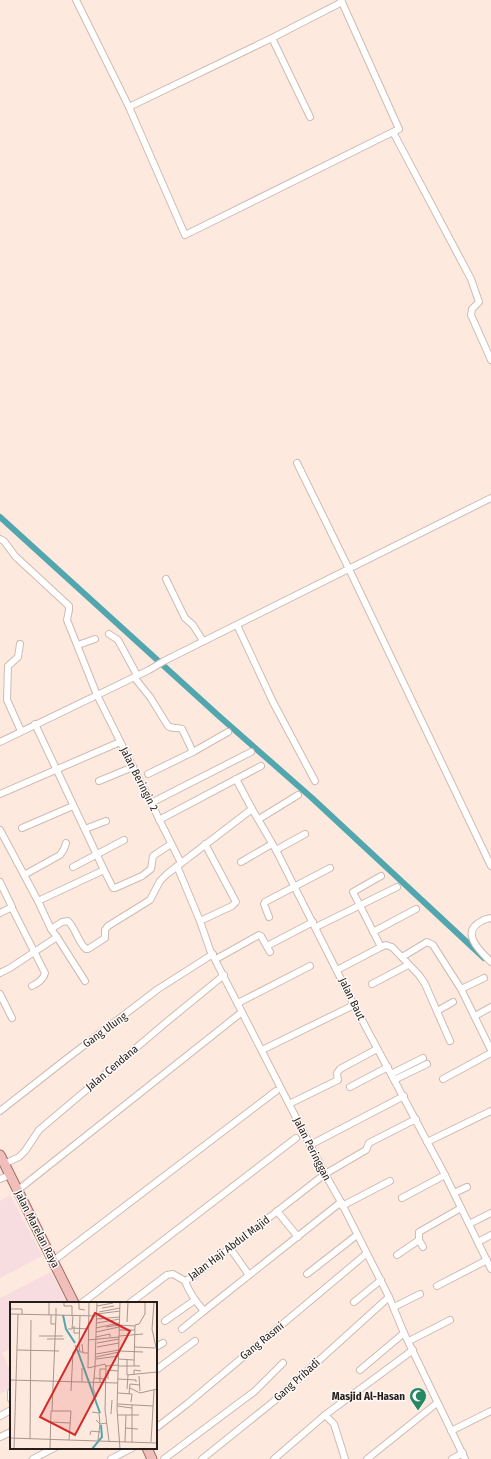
<svg xmlns="http://www.w3.org/2000/svg" width="491" height="1459" font-family="'Fira Sans Condensed',sans-serif">
	<style>
		.commercial { fill: #f7dce0 }
		.lines { fill: none; stroke-linecap: round; stroke-linejoin: round }
		.canal { stroke: #52a7af; stroke-width: 6 }
		.minor-casing { stroke: #cfbbb0; stroke-width: 8 }
		.primary-casing { stroke: #a36b65; stroke-width: 11 }
		.minor { stroke: #fff; stroke-width: 6 }
		.primary { stroke: #f1bfbb; stroke-width: 9 }
		.labels { text-anchor: middle; dominant-baseline: central; stroke-width: 3; stroke-linejoin: round; paint-order: stroke }
		.street-label { font-size: 11px; fill: #241d19; stroke: #fefaf8 }
		.poi-label { font-size: 11px; font-weight: bold; fill: #241d19; stroke: #fefaf8; text-anchor: end }
		.inset-river { fill: none; stroke: #52a7af; stroke-width: 2 }
		.inset-road { fill: none; stroke: #a7978f; stroke-width: 1 }
		.view { fill: #d62828; fill-opacity: 0.15; stroke: #d62828; stroke-width: 2 }
		.inset-edge { fill: none; stroke: #241d19; stroke-width: 2 }
	</style>
	<rect width="100%" height="100%" fill="#fee9de"/>
	<g class="commercial">
		<path d="M10 1195 42 1256 0 1278V1201Z"/>
		<path d="M51 1272 67 1303H11V1348L2 1353 11 1371V1388L0 1394V1298Z"/>
	</g>
	<g class="lines">
		<path class="canal" d="M0 517 220 717 312 798 484 958"/>
		<defs>
			<g id="minor">
				<path d="M76 0 129 107 185 235 399 129 341 0"/>
				<path d="M272 38 310 117"/>
				<path d="M129 107 272 38 342 2"/>
				<path d="M393 132 471 279 479 302 472 309 471 315 491 360"/>
				<path d="M297 463 349 569 491 866"/>
				<path d="M0 539 4 541 15 556 69 606V610L67 620 97 695 181 863"/>
				<path d="M166 579 185 618 193 625 203 641"/>
				<path d="M237 625 273 702 315 781"/>
				<path d="M109 634 118 640 137 675"/>
				<path d="M20 644 18 657 8 666 7 700 21 731"/>
				<path d="M78 645 95 639"/>
				<path d="M134 677 150 697 168 726C172 729 178 727 182 729L193 752"/>
				<path d="M35 724 104 870 38 901"/>
				<path d="M0 742 149 670 164 661 491 498"/>
				<path d="M148 774 193 752 228 732"/>
				<path d="M236 779 252 809"/>
				<path d="M99 781 133 767"/>
				<path d="M0 794 120 742"/>
				<path d="M151 803 251 752"/>
				<path d="M259 819 298 795"/>
				<path d="M159 820 261 766"/>
				<path d="M22 828 73 806"/>
				<path d="M85 829 106 821"/>
				<path d="M0 830 38 901 51 929 57 937 10 968 0 973"/>
				<path d="M276 850 305 834"/>
				<path d="M241 862 272 844"/>
				<path d="M177 866 200 921 210 950 325 1174 341 1202 389 1297 404 1333 465 1459"/>
				<path d="M73 867 124 840"/>
				<path d="M104 870 113 888H115L142 876 151 869 153 856 171 844"/>
				<path d="M24 875 60 855 64 849 66 843"/>
				<path d="M0 882 12 907 0 913"/>
				<path d="M12 908 45 973C43 980 38 983 32 986"/>
				<path d="M269 917 264 904 265 902 330 868"/>
				<path d="M491 918C488 919 484 919 482 921 459 932 480 951 491 962"/>
				<path d="M200 921 232 906 236 902 205 844"/>
				<path d="M316 927 397 887"/>
				<path d="M51 929 62 922 68 921C76 929 78 942 86 949H88L105 938V930L108 926 150 900 160 881 167 874 252 809 276 850 354 1005 445 1175 491 1269"/>
				<path d="M373 932 416 909"/>
				<path d="M57 937 85 981"/>
				<path d="M267 946 313 922"/>
				<path d="M381 947 353 892 381 876"/>
				<path d="M402 957 427 942 433 945 461 989 491 1050"/>
				<path d="M216 959 259 935 261 936 270 952"/>
				<path d="M337 970 381 947 386 945 392 947 419 975 425 984 450 1041"/>
				<path d="M372 984 408 965"/>
				<path d="M461 989 484 978"/>
				<path d="M0 994 12 1018"/>
				<path d="M238 1003 310 966"/>
				<path d="M437 1011 453 1002"/>
				<path d="M475 1016 491 1007"/>
				<path d="M262 1050 354 1005"/>
				<path d="M391 1074 423 1058"/>
				<path d="M443 1079 491 1053"/>
				<path d="M394 1080 427 1064"/>
				<path d="M350 1087 388 1067"/>
				<path d="M289 1104 338 1080 337 1073 340 1069 377 1049"/>
				<path d="M0 1111 65 1060 158 989 213 954"/>
				<path d="M427 1142 491 1111"/>
				<path d="M310 1145 404 1096"/>
				<path d="M4 1164 19 1157 25 1151 39 1130 169 1020 224 975"/>
				<path d="M0 1179 10 1175"/>
				<path d="M18 1190 242 1012"/>
				<path d="M454 1193 467 1187"/>
				<path d="M402 1198 445 1175"/>
				<path d="M342 1206 390 1181"/>
				<path d="M277 1211 298 1237"/>
				<path d="M469 1224 491 1213"/>
				<path d="M478 1242 491 1235"/>
				<path d="M423 1247 419 1240V1232L461 1208"/>
				<path d="M230 1248 249 1275"/>
				<path d="M397 1255 419 1240"/>
				<path d="M53 1261 276 1091"/>
				<path d="M307 1274 357 1235"/>
				<path d="M185 1281 194 1276 325 1174 366 1150 369 1143 416 1119"/>
				<path d="M185 1281C189 1292 196 1302 204 1311L341 1202"/>
				<path d="M437 1286 487 1260"/>
				<path d="M354 1302 381 1280"/>
				<path d="M82 1303 296 1138"/>
				<path d="M130 1303 167 1275 173 1274 185 1281"/>
				<path d="M394 1307 420 1294"/>
				<path d="M165 1321 195 1300"/>
				<path d="M182 1329 204 1311"/>
				<path d="M409 1341 450 1320"/>
				<path d="M156 1347 163 1343"/>
				<path d="M156 1370 195 1341"/>
				<path d="M360 1370 404 1333"/>
				<path d="M11 1392V1399"/>
				<path d="M325 1415 334 1424 345 1459"/>
				<path d="M0 1416 11 1410"/>
				<path d="M156 1428 187 1404 366 1254"/>
				<path d="M451 1431 491 1411"/>
				<path d="M0 1437 11 1432"/>
				<path d="M33 1459 54 1448"/>
				<path d="M111 1459 132 1448"/>
				<path d="M164 1459 255 1391 283 1363"/>
				<path d="M202 1459 273 1402 389 1297"/>
				<path d="M274 1459 325 1415 413 1350"/>
				<path d="M367 1459 437 1403"/>
				<path d="M452 1459 463 1453"/>
			</g>
			<g id="primary">
				<path d="M0 1155 74 1303"/>
				<path d="M147 1448 152 1459"/>
			</g>
		</defs>
		<use href="#minor" class="minor-casing"/>
		<use href="#primary" class="primary-casing"/>
		<use href="#minor" class="minor"/>
		<use href="#primary" class="primary"/>
	</g>
	<defs>
		<symbol id="mosque-pin" viewBox="-11 -11 22 30"><path d="M0 17L-7.5 6A9.5 9.5 0 1 1 7.5 6Z" fill="#258862" stroke="#fefaf8"/><path d="M3.5-4.9A6 6 0 1 0 3.5 4.9A5 5 0 1 1 3.5-4.9Z" fill="#fff"/></symbol>
	</defs>
	<g fill-rule="evenodd">
		<use href="#mosque-pin" x="408" y="1386" width="20" height="27"/>
	</g>
	<g class="labels">
		<g class="street-label">
			<text transform="translate(139 779) rotate(63)">Jalan Beringin 2</text>
			<text transform="translate(352 999) rotate(64)">Jalan Baut</text>
			<text transform="translate(105 1030) rotate(-36)">Gang Ulung</text>
			<text transform="translate(112 1068) rotate(-40)">Jalan Cendana</text>
			<text transform="translate(312 1149) rotate(63)">Jalan Peringgan</text>
			<text transform="translate(37 1229) rotate(63)">Jalan Marelan Raya</text>
			<text transform="translate(229 1248) rotate(-37)">Jalan Haji Abdul Majid</text>
			<text transform="translate(262 1341) rotate(-39)">Gang Rasmi</text>
			<text transform="translate(297 1380) rotate(-42)">Gang Pribadi</text>
		</g>
		<g class="poi-label">
			<text x="405" y="1396">Masjid Al-Hasan</text>
		</g>
	</g>
	<g transform="translate(10 1302)">
		<rect width="147" height="147" fill="#fee9de"/>
		<path class="inset-river" d="M53 13 56 27 65 41M67 47 90 111M82 147 92 135 91 123"/>
		<path class="inset-road" d="M39 0V13M54 0V4H62V14M69 0V7L75 8M79 0 78 66 95 62 96 65M144 0 142 27 147 50M87 4 103 1M92 6 104 4M0 7H12V12M89 10 110 6M0 12 46 13V6M87 12 110 9M41 13V22H45M70 14 69 45 70 50H73M87 17 110 15M117 20 118 0M87 21 110 17M109 23 125 24M64 24V31H70M96 25 109 23M62 26 78 27M86 26 109 21M58 27H62L63 14M109 28H125M86 30 109 25M29 34H53M109 34 133 32M86 35 100 32V35M37 37H54M78 38 109 35M87 41 109 37M72 42 73 51H78M87 45 109 41M125 45 145 46M7 48 49 49M109 49 133 50M86 52 109 48M86 55 109 50M86 57 109 54M108 57 124 58M117 58V73L147 70M108 64H130M124 64 125 23 129 22 135 12V0M85 65 87 0M85 65 83 87 87 95M124 73V68L131 69M129 74 130 89M84 76 96 77M98 77V68L108 69M108 77 126 78V80M0 78 108 81M72 80V66M90 80V67H96M120 86 130 91 147 87M117 87 118 73M61 89 63 50 67 48 65 43M108 91 122 92 121 100M119 92 120 82 130 83M107 102 143 104M107 104 122 106M42 109 46 13 87 14M82 110 89 111 90 122 86 118M101 112 102 98M108 113H129M41 120 60 121M115 126 128 127M80 133 81 129 90 130M0 136 147 141M20 137 21 18M88 138 90 122 97 121M99 139 95 108 96 64 108 63M115 140 116 113M122 140V103M141 140 144 88M4 147 8 12M40 147 41 109H61L59 138M110 147 107 107 110 0"/>
		<path class="view" d="M85 11 120 29 65 133 30 115Z"/>
		<rect width="147" height="147" class="inset-edge"/>
	</g>
</svg>
